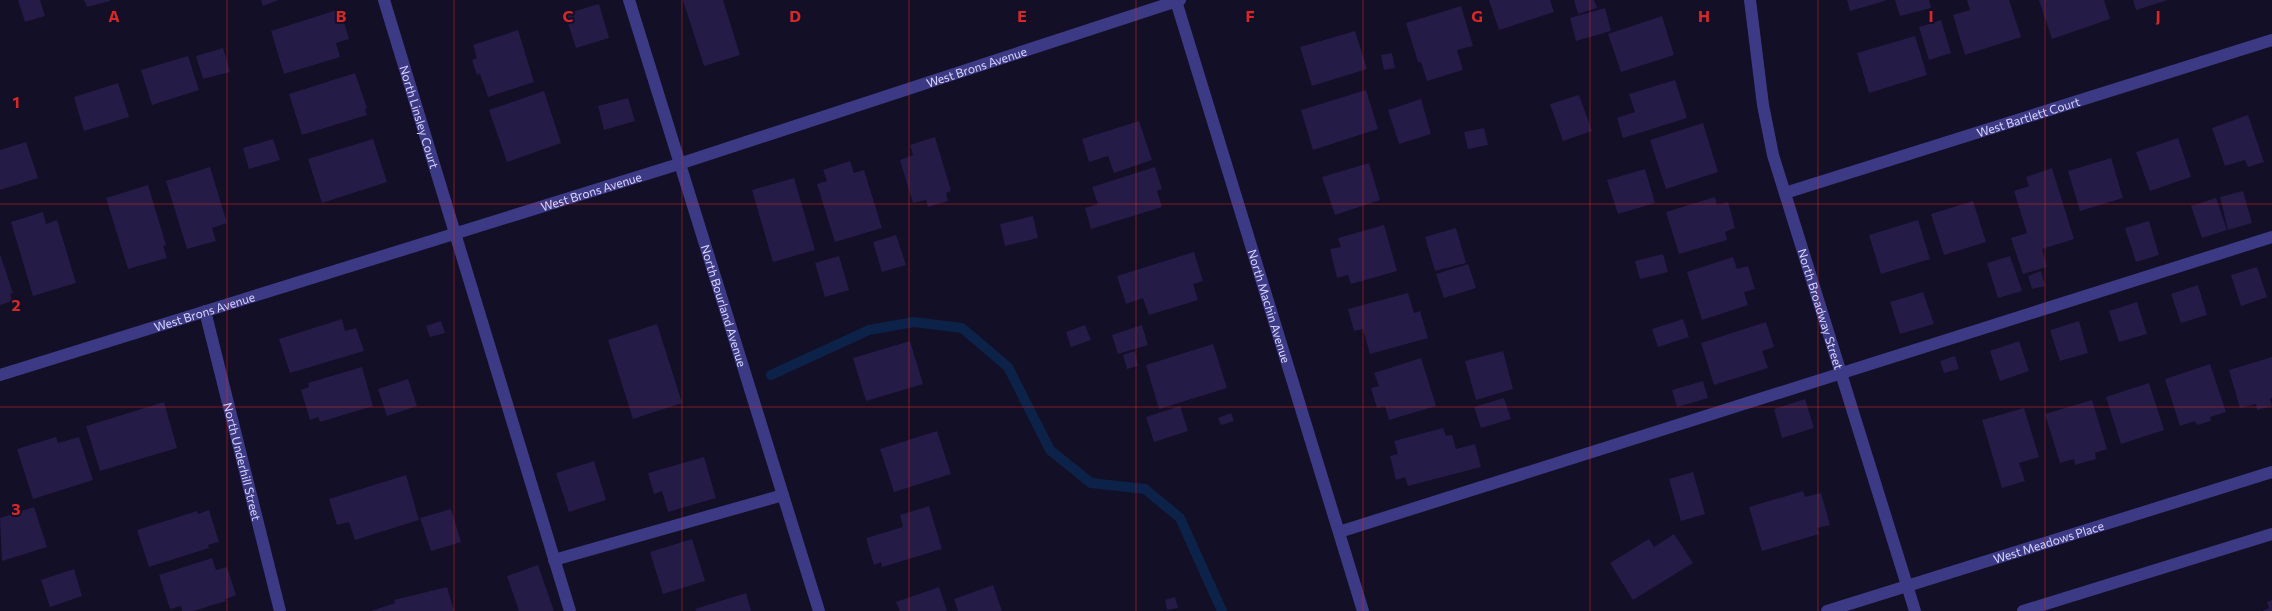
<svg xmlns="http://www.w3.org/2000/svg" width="2272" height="611" font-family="Commissioner,sans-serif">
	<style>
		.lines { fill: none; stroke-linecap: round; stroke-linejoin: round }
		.stream { stroke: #0c2248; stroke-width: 10 }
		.building { fill: #241b47 }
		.minor { stroke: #3d3a85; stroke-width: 12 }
		.grid { fill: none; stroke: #d62828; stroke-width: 1; stroke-opacity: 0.55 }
		.labels { text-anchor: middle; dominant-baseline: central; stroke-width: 4; stroke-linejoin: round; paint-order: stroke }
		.street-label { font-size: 12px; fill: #d9d4ff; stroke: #130f26 }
		.grid-label { font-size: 16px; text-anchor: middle; font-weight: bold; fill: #d62828; stroke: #130f26; stroke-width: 4; stroke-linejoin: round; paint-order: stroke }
	</style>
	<rect width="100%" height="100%" fill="#130f26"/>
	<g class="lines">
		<path class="stream" d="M771 375 869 330 914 322 962 328 1008 367 1050 450 1091 483 1145 489 1180 518 1222 611"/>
	</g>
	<g class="building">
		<path d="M18 0H40L45 16 25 22Z"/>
		<path d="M84 0H110V1L87 7Z"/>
		<path d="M261 0H279L263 6Z"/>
		<path d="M683 0H723L740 55 704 66Z"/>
		<path d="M1489 0H1550L1554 12 1499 30Z"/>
		<path d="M1574 0H1594L1597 8 1578 14Z"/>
		<path d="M1847 0H1885V1L1850 11Z"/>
		<path d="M1895 0H1929L1931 8 1900 16Z"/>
		<path d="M1967 0H2009L2021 37 1965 55 1953 15 1970 10Z"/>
		<path d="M2039 0H2104L2110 19 2052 39Z"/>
		<path d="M2133 0H2168L2136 10Z"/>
		<path d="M599 4 609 38 576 48 565 14Z"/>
		<path d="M1461 6 1473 46 1457 50 1463 70 1427 81 1421 62H1418L1406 23Z"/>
		<path d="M1605 8 1611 31 1576 41 1570 18Z"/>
		<path d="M340 9 349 39 336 43 340 57 284 74 271 31Z"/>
		<path d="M1662 16 1674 55 1621 72 1608 34Z"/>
		<path d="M1941 20 1951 53 1929 60 1919 27Z"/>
		<path d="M518 30 534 82 488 97 480 74 477 75 472 60 477 58 473 45Z"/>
		<path d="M1355 31 1367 69 1312 86 1300 47Z"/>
		<path d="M1915 36 1927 75 1869 93 1857 53Z"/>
		<path d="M223 48 230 72 203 79 196 56Z"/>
		<path d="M1392 53 1395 68 1384 70 1381 55Z"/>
		<path d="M188 56 199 90 152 105 141 70Z"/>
		<path d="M355 73 367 108 365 109 367 115 302 135 289 94Z"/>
		<path d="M1675 80 1687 118 1623 138 1617 118 1635 112 1629 94Z"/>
		<path d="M118 83 129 117 84 131 74 97Z"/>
		<path d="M1366 90 1378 129 1313 150 1301 110Z"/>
		<path d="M544 91 561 143 507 162 489 110Z"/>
		<path d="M1579 95 1592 131 1563 141 1550 104Z"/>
		<path d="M628 98 635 121 604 130 598 106Z"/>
		<path d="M1421 99 1431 134 1399 144 1388 110Z"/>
		<path d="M2248 115 2264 162 2248 167 2245 160 2225 166 2212 128Z"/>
		<path d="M1139 121 1152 160 1114 173 1108 156 1089 162 1082 139Z"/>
		<path d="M1703 123 1718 172 1666 189 1650 140Z"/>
		<path d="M1484 128 1488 145 1468 149 1464 132Z"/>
		<path d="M935 137 951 191 946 193 948 201 928 207 926 200 913 203 900 160 913 155 910 145Z"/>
		<path d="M2178 138 2191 177 2150 191 2136 152Z"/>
		<path d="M273 139 280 160 249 169 243 148Z"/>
		<path d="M373 139 387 182 322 203 308 159Z"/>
		<path d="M26 142 38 178 0 190V150Z"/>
		<path d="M2111 158 2123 198 2080 211 2068 171Z"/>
		<path d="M850 161 854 173 864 170 882 228 835 242 817 184 827 181 823 170Z"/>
		<path d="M1369 163 1380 200 1335 215 1322 177Z"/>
		<path d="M210 167 227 223 212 228 216 241 187 249 166 181Z"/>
		<path d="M1155 167 1162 189 1157 191 1162 207 1091 229 1085 208 1098 204 1092 187Z"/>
		<path d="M2052 168 2074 239 2042 249 2047 267 2023 274 2011 238 2027 233 2014 191 2029 186 2026 177Z"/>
		<path d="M1645 169 1655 203 1618 214 1607 180Z"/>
		<path d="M794 178 815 250 773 262 752 190Z"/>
		<path d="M148 185 166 245 163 246 167 258 128 269 106 198Z"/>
		<path d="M2243 191 2252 223 2228 230 2220 197Z"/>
		<path d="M1715 197 1717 205 1728 202 1735 228 1725 232 1727 240 1679 254 1666 212Z"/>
		<path d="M2216 198 2227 230 2202 238 2191 206Z"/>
		<path d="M1973 201 1986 242 1944 255 1931 214Z"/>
		<path d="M43 212 46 224 57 220 76 283 33 296 11 222Z"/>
		<path d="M1033 216 1038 238 1005 246 1000 224Z"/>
		<path d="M1918 220 1930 259 1881 274 1869 235Z"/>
		<path d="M2149 221 2159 255 2136 262 2125 228Z"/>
		<path d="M1384 225 1397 271 1351 284 1348 275 1337 278 1330 249 1341 247 1338 238Z"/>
		<path d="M1456 228 1466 263 1435 271 1425 237Z"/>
		<path d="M896 235 906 265 882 272 873 242Z"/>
		<path d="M1194 252 1203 281 1193 284 1198 300 1149 315 1143 298 1126 304 1117 276Z"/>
		<path d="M0 254 13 293 10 294 13 301 0 305Z"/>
		<path d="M1663 254 1668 272 1640 279 1635 261Z"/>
		<path d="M839 256 849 290 825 297 815 263Z"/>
		<path d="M2010 256 2022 291 1998 298 1987 263Z"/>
		<path d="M1733 257 1737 269 1748 266 1755 289 1744 292 1748 305 1702 320 1687 272Z"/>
		<path d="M1468 264 1476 288 1444 298 1436 274Z"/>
		<path d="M2257 267 2267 297 2241 306 2231 275Z"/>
		<path d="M2041 271 2045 286 2032 289 2028 276Z"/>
		<path d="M2198 285 2207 315 2181 323 2171 294Z"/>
		<path d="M1923 292 1934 324 1900 334 1890 302Z"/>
		<path d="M1408 293 1414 313 1420 311 1428 338 1370 354 1363 329 1354 331 1348 309Z"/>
		<path d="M2137 302 2147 334 2119 342 2109 311Z"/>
		<path d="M342 319 345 331 356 328 364 351 290 373 279 339Z"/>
		<path d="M1683 319 1689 337 1658 347 1652 329Z"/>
		<path d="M441 321 445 333 430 337 426 326Z"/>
		<path d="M2079 321 2088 353 2060 361 2050 330Z"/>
		<path d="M1766 322 1774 347 1762 351 1768 368 1714 385 1701 343Z"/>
		<path d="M657 324 682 403 633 419 608 340Z"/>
		<path d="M1085 325 1091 340 1071 347 1066 332Z"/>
		<path d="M1142 325 1148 345 1118 354 1112 335Z"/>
		<path d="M910 341 923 384 866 401 853 358Z"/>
		<path d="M2019 341 2029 371 2000 381 1990 351Z"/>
		<path d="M1213 344 1227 388 1159 409 1146 365Z"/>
		<path d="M1135 351 1138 366 1127 369 1123 355Z"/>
		<path d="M1503 351 1513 389 1476 400 1465 361Z"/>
		<path d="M1955 356 1959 369 1944 373 1940 361Z"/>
		<path d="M2272 357V398L2270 399 2272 406 2257 410 2256 404 2240 408 2229 370Z"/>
		<path d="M1421 358 1436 406 1389 420 1385 406 1377 408 1371 388 1379 386 1374 373Z"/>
		<path d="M2210 364 2226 412 2210 417 2211 421 2197 425 2195 421 2180 426 2165 379Z"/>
		<path d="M362 367 373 406 320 422 318 417 310 420 301 390 309 387 308 383Z"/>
		<path d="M408 379 417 406 387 416 378 389Z"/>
		<path d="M1703 381 1708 398 1677 407 1672 390Z"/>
		<path d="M2149 383 2164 430 2121 444 2106 397Z"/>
		<path d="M1504 398 1511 419 1481 428 1474 407Z"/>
		<path d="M1805 399 1814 428 1782 438 1774 409Z"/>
		<path d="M2092 400 2107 449 2095 453 2096 459 2075 465 2074 459 2060 463 2045 414Z"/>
		<path d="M164 402 177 448 100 471 86 426Z"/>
		<path d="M1180 406 1188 431 1154 442 1146 417Z"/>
		<path d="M2024 408 2039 457 2019 463 2025 481 2002 488 1982 420Z"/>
		<path d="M1231 413 1234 421 1221 425 1218 418Z"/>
		<path d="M1443 428 1446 436 1452 435 1456 449 1475 444 1481 467 1408 486 1405 477 1396 480 1390 456 1398 454 1394 441Z"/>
		<path d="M937 431 951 474 894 492 880 449Z"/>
		<path d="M56 437 58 443 79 437 93 480 33 499 17 449Z"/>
		<path d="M704 457 716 498 668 512 662 491 654 494 648 473Z"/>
		<path d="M594 461 606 500 569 512 556 473Z"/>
		<path d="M1693 472 1705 514 1681 521 1669 479Z"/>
		<path d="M406 475 419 520 355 540 349 522 337 525 329 499Z"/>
		<path d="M1803 491 1805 497 1821 493 1830 525 1817 528 1819 534 1762 551 1749 507Z"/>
		<path d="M929 506 942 549 882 567 881 562 874 565 866 538 903 527 900 515Z"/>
		<path d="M34 507 47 547 2 561 0 518Z"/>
		<path d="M451 509 461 542 431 551 420 518Z"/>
		<path d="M209 510 219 542 208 545 209 548 149 567 137 530 197 511 198 514Z"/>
		<path d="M1674 534 1693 563 1633 600 1610 563 1649 539 1654 547Z"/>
		<path d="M692 539 705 581 663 594 650 552Z"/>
		<path d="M212 558 216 570 227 567 236 595 225 599 226 601 193 611H182L181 606 170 609 159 575Z"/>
		<path d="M538 565 554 611H519L507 576Z"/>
		<path d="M74 569 82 596 50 607 41 580Z"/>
		<path d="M993 585 1002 611H958L954 599Z"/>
		<path d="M447 587 454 611H371L395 603 394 600Z"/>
		<path d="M939 587 947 611H900L896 602Z"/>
		<path d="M746 593 751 611H696L695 609Z"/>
		<path d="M1175 597 1178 608 1167 610 1165 600Z"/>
		<path d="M2272 600V611H2262L2269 608 2267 602Z"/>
	</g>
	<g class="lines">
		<g class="minor">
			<path id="s1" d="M384 0 570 611"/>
			<path id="s2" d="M629 0 819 611"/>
			<path id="s3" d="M1750 0 1763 105 1773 155 1915 611"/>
			<path id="s4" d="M1176 1 1363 611"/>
			<path id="s5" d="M1785 193 2272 40"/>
			<path id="s6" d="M205 311 280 611"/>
			<path id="s7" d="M0 375 679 164 1180 0"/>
			<path d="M1339 532 2272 237"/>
			<path d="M554 560 783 495"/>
			<path id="s8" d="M1827 611 2272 472"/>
			<path d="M2023 611 2272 534"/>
		</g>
	</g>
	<path class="grid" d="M227 0V611M454 0V611M682 0V611M909 0V611M1136 0V611M1363 0V611M1590 0V611M1818 0V611M2045 0V611M0 204H2272M0 407H2272"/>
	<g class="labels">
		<g class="street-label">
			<text stroke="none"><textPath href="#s7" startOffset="1024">West Brons Avenue</textPath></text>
			<text stroke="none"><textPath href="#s1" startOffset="122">North Linsley Court</textPath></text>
			<text stroke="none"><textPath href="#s5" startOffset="255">West Bartlett Court</textPath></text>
			<text stroke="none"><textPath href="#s7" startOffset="619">West Brons Avenue</textPath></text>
			<text stroke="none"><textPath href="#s2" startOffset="320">North Bourland Avenue</textPath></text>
			<text stroke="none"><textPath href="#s4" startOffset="319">North Machin Avenue</textPath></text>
			<text stroke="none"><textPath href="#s3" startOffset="318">North Broadway Street</textPath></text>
			<text stroke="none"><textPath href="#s7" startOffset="214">West Brons Avenue</textPath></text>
			<text stroke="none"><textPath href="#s6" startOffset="155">North Underhill Street</textPath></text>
			<text stroke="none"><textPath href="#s8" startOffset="232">West Meadows Place</textPath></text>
		</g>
	</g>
	<g class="grid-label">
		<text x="114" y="22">A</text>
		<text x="341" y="22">B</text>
		<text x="568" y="22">C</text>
		<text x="795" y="22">D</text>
		<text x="1022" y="22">E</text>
		<text x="1250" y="22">F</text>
		<text x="1477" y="22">G</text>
		<text x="1704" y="22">H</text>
		<text x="1931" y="22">I</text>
		<text x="2158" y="22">J</text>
		<text x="16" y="108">1</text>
		<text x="16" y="311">2</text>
		<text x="16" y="515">3</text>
	</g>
</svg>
